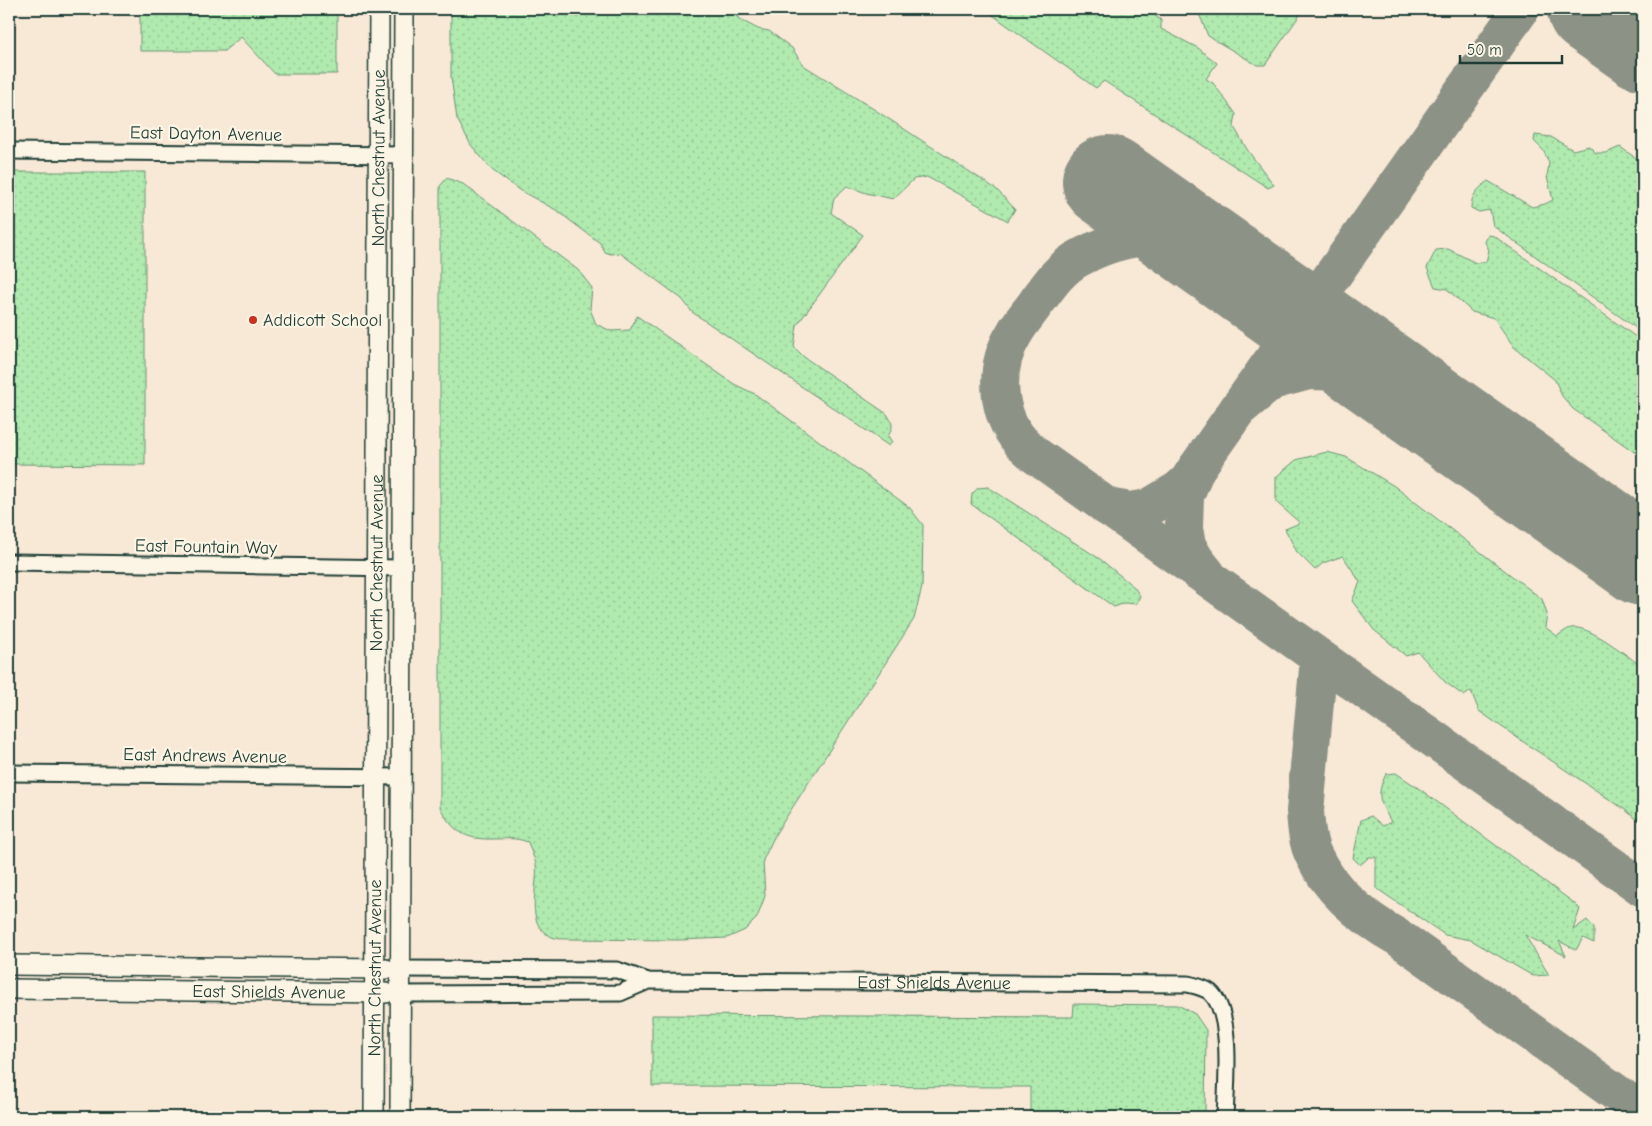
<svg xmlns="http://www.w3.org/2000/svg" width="1652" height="1126" font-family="'Comic Neue',sans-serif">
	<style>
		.green { fill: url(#green-dots); stroke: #689472 }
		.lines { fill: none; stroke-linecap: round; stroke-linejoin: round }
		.taxiway { stroke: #8c9285; stroke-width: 38 }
		.runway { stroke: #8c9285; stroke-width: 92 }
		.minor-casing { stroke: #1f3d34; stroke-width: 19 }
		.major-casing { stroke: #1f3d34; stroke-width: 22 }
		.minor { stroke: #fcf5e5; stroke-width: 15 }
		.major { stroke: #fcf5e5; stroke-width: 19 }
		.poi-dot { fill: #c8321e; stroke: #fcf5e5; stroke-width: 2 }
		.labels { text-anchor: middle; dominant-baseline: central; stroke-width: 4.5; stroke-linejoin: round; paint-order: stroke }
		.street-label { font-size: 18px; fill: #1f3d34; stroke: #fcf5e5 }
		.poi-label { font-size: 18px; fill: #1f3d34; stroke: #fcf5e5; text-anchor: start }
	</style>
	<defs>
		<pattern id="green-dots" width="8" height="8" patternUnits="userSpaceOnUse" patternTransform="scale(1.25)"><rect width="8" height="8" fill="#b0eaaf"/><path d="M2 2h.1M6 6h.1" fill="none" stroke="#97ca97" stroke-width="1.8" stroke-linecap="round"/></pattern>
	</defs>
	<rect width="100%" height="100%" fill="#f8e8d6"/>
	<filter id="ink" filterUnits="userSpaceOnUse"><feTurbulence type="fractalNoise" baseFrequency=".02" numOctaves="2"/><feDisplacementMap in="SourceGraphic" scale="10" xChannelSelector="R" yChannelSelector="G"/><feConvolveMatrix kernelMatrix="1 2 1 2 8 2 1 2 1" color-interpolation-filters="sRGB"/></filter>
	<g filter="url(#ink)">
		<g class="green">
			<path d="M140 9H337V74H275L241 37 224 51H140Z"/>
			<path d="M451 9H733L739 19 758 29 769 31 792 48 803 65 872 108 996 189 1015 209 1008 221 927 177 914 179 893 199 866 193 847 186 834 198 831 213 863 235 797 325 794 347 804 357 887 414C893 423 894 427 888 436L892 442 889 446 692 312 682 299 620 253 611 254 605 252 600 243 556 210 519 190 492 170 471 145 457 119 451 77Z"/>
			<path d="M984 9H1146L1161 20V29L1198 48 1217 63 1206 79 1213 83 1236 114 1234 127 1248 151 1274 185 1268 188 1104 81 1096 88Z"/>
			<path d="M1190 9H1304L1265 65H1257L1208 36 1200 16Z"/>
			<path d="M1535 135 1551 137 1573 150 1589 146 1596 153H1606L1620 147 1643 163V333L1493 226 1490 210 1479 212 1471 208C1471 195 1478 189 1488 181L1532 207 1545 204 1553 200 1547 177 1549 163 1543 150 1534 141Z"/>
			<path d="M9 172H145V465L9 464Z"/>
			<path d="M447 178 463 184 578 270 592 288 590 309 596 324 611 331 630 330 637 316 734 384 755 394 909 507 923 525 922 587 914 619 776 833 763 860 765 896 757 918 745 930 727 938 680 940 567 939C563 939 556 939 552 937 523 925 539 886 536 864 534 857 530 849 528 842 513 837 508 839 493 839 465 840 452 831 440 807V186Z"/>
			<path d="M1488 235 1494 236 1643 342V458L1573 409 1562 396 1555 380 1514 347 1494 318 1472 312 1447 289 1435 287 1427 268 1436 250 1448 249 1476 263 1486 262 1489 250 1485 242Z"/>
			<path d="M1327 452 1346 457 1394 486 1542 599 1547 614 1545 627 1557 636C1561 634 1566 629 1571 628 1589 624 1628 657 1643 667V824L1624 809 1522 741 1479 711 1471 691 1464 696 1445 682 1418 652 1406 656 1374 630 1352 601 1360 582 1343 556 1323 563 1315 570 1297 552 1285 529 1300 523 1276 502V477L1296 460Z"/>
			<path d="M988 487 1100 559 1134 587 1140 596 1136 604 1125 603 1114 607 971 504 972 494 978 488Z"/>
			<path d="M1396 773 1421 790 1574 903 1580 909 1573 930 1587 920 1594 928V943L1583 938 1576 950 1559 941 1566 956 1525 935 1549 975 1533 976 1471 940 1445 935 1376 888V857H1369L1360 865 1353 858 1361 820 1371 816 1383 826 1391 822C1380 801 1375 797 1386 774Z"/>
			<path d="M1074 1004 1178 1005 1195 1014 1206 1030 1205 1117H1030V1087L652 1086V1015L1073 1017Z"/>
		</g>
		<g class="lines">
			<g class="taxiway">
				<path d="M1612 9 1622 30"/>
				<path d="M1188 237C1152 233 1114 239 1081 257 1061 267 1049 285 1036 303 1029 313 1020 323 1014 334 994 366 995 412 1021 442 1025 446 1030 450 1035 455L1643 888"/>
				<path d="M1238 409 1521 9"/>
				<path d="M1107 507 1131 511 1148 508 1178 490 1188 481 1196 469"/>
				<path d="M1207 574 1195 559 1187 545 1184 527 1185 496 1196 469 1238 409 1272 381 1309 371 1355 372 1403 389"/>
				<path d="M1319 658 1305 811C1306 826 1307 843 1314 856 1331 892 1365 919 1399 938L1643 1112"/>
			</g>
			<g class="runway">
				<path d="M1593 9 1643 44"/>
				<path d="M1108 181 1643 560"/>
			</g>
			<defs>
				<g id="minor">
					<path d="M9 151 404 155"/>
					<path d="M9 562 402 568"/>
					<path d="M9 773 401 777"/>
					<path id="s1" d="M400 969 617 970 648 981 1188 984C1196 986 1203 987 1210 992 1234 1013 1226 1087 1225 1117"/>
					<path d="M400 994 620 993 648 981"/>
				</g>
				<g id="major">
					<path d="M9 965 386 969"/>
					<path id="s2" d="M9 989 386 993"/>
					<path id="s3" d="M374 1117 379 9"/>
					<path d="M400 1117 404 9"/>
				</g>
			</defs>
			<use href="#minor" class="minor-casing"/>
			<use href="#major" class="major-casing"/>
			<use href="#minor" class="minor"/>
			<use href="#major" class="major"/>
		</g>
	</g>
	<circle class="poi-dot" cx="253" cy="320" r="5"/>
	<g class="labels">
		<g class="street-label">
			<text transform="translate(206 134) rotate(1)">East Dayton Avenue</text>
			<text stroke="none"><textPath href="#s3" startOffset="959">North Chestnut Avenue</textPath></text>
			<text transform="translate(206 547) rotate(1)">East Fountain Way</text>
			<text stroke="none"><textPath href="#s3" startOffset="554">North Chestnut Avenue</textPath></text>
			<text transform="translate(205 756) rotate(1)">East Andrews Avenue</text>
			<text stroke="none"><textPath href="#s3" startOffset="149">North Chestnut Avenue</textPath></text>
			<text stroke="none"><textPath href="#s1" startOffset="536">East Shields Avenue</textPath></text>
			<text stroke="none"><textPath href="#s2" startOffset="260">East Shields Avenue</textPath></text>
		</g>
		<g class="poi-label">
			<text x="263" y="320">Addicott School</text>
		</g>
	</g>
	<rect width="1652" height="1126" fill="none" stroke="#fcf5e5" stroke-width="30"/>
	<rect x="15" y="15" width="1622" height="1096" fill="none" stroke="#1f3d34" stroke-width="2" filter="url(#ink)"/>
	<path d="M1460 55v8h102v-8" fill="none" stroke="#1f3d34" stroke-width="2.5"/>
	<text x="1467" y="55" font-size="15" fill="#1f3d34" stroke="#fcf5e5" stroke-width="4" paint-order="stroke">50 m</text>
</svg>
